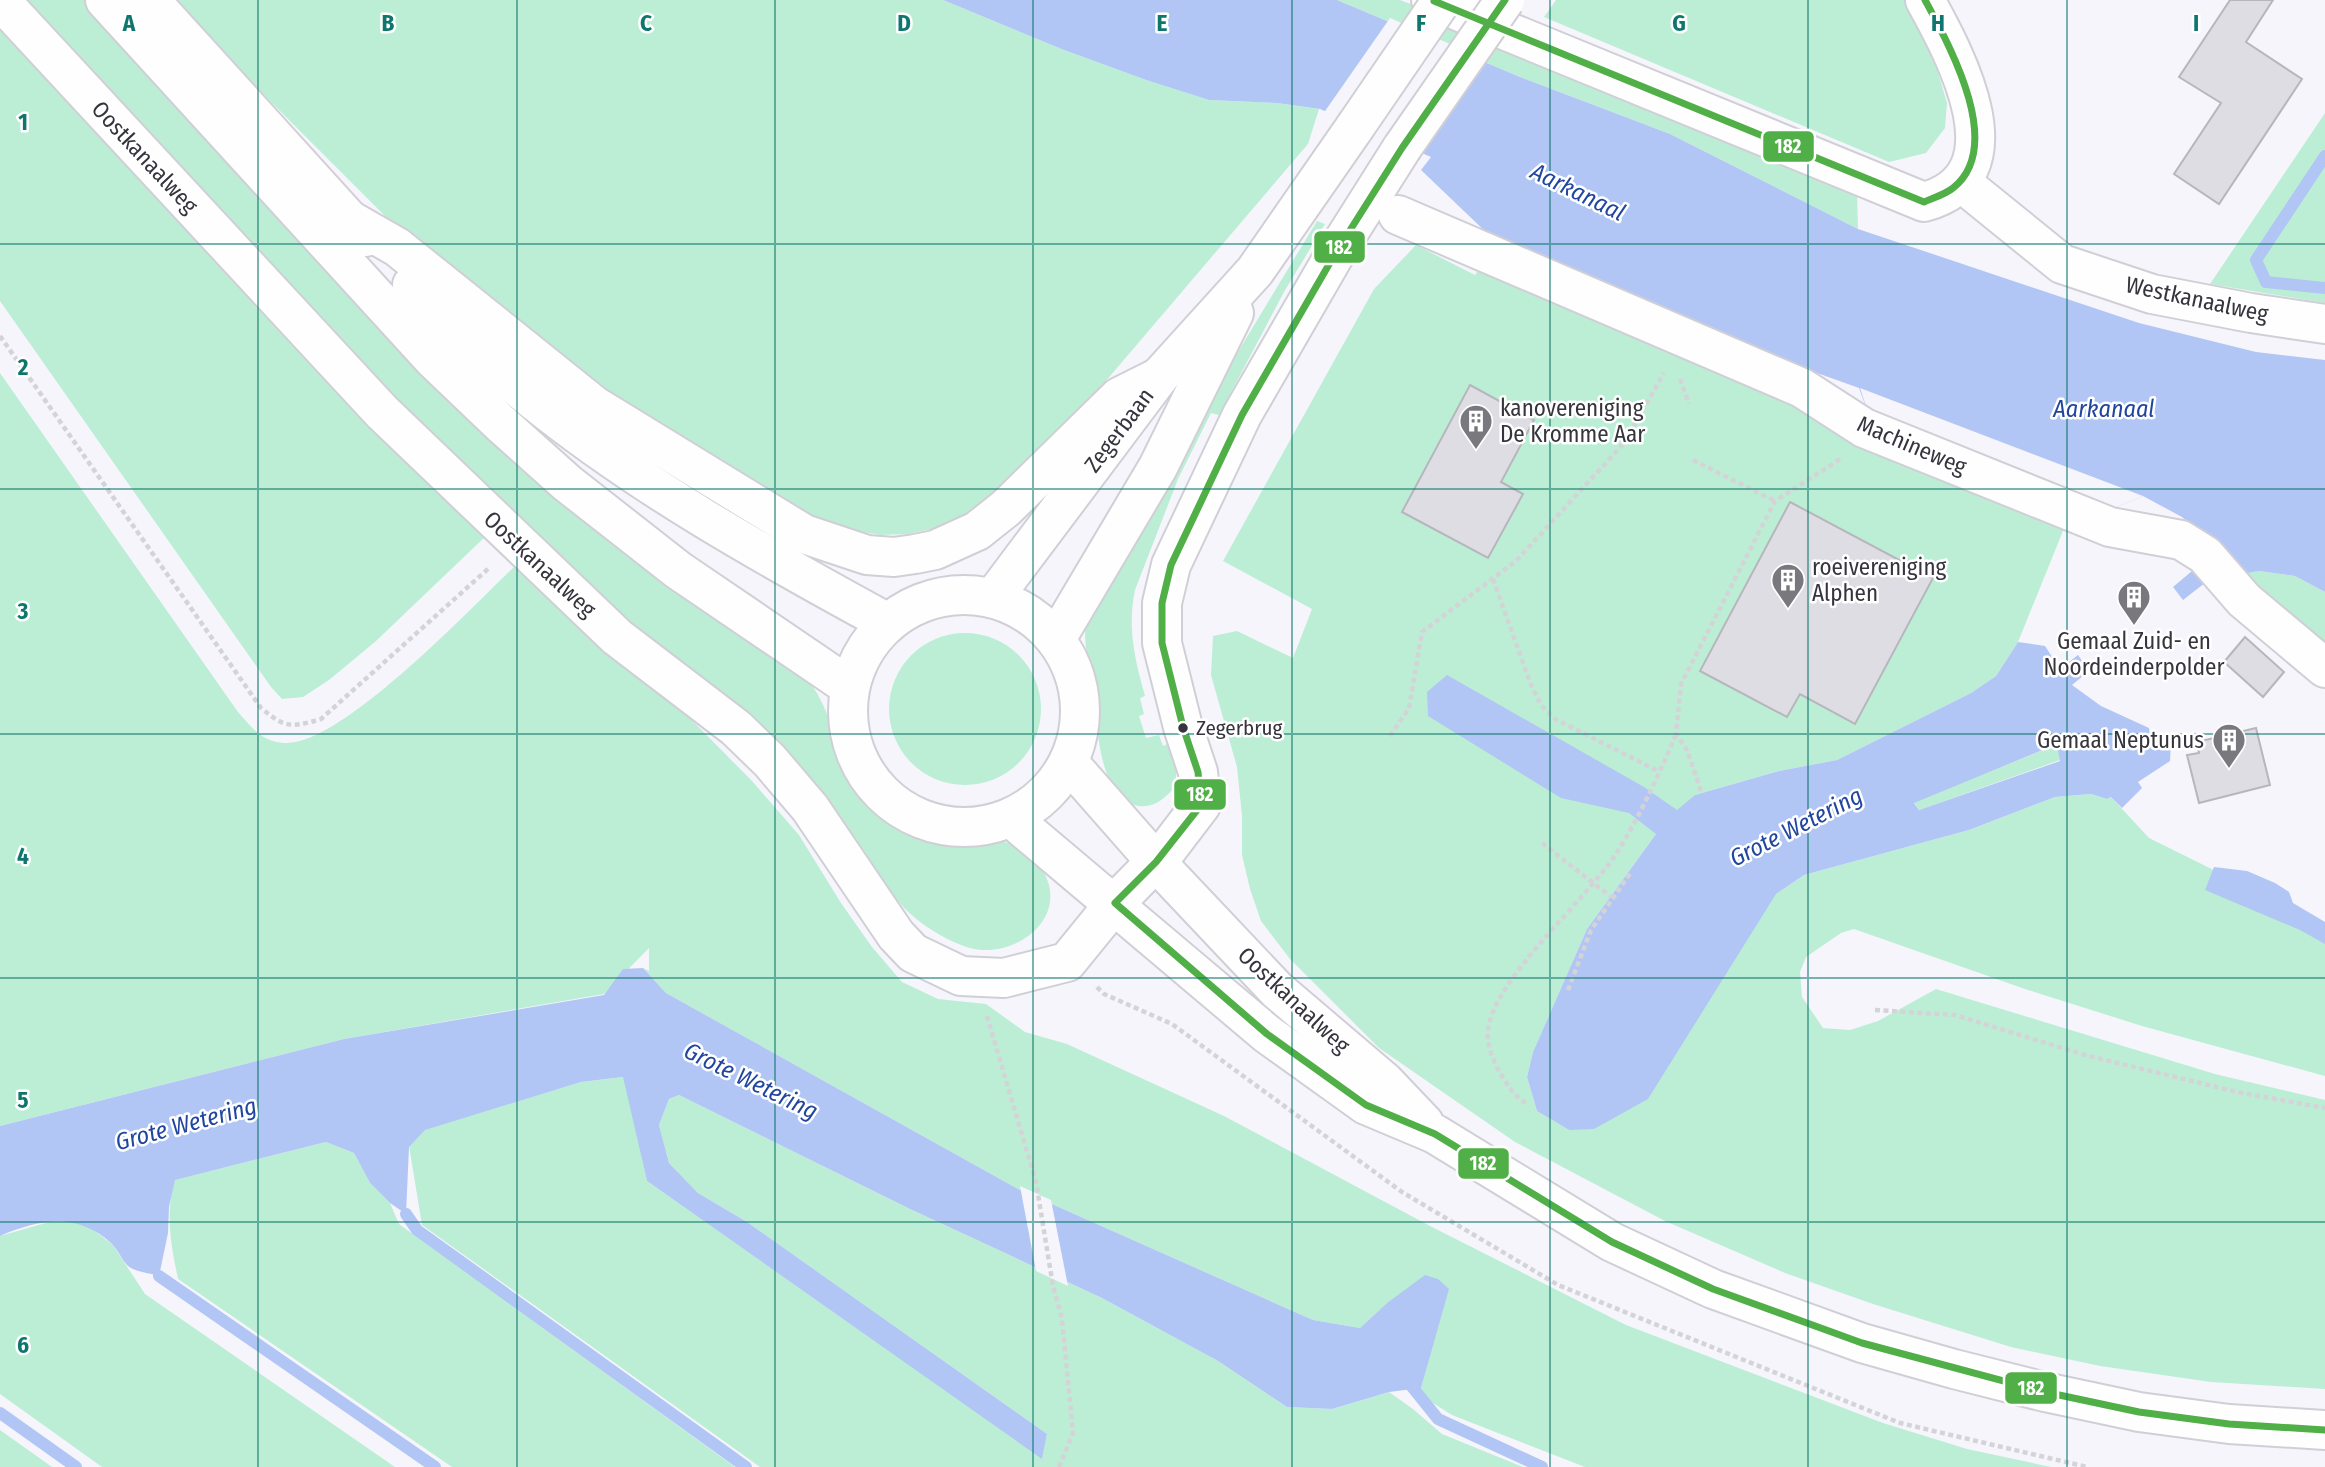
<svg xmlns="http://www.w3.org/2000/svg" width="2325" height="1467" font-family="'Fira Sans Condensed',sans-serif">
	<style>
		.green { fill: #bceed6 }
		.water { fill: #b1c6f4; fill-rule: evenodd }
		.pier { fill: #f6f5fc }
		.lines { fill: none; stroke-linecap: round; stroke-linejoin: round }
		.stream { stroke: #b1c6f4; stroke-width: 12 }
		.building { fill: #dfdde4; stroke: #b7b6bc; stroke-width: 2 }
		.minor-casing { stroke: #d1cfd6; stroke-width: 42 }
		.major-casing { stroke: #d1cfd6; stroke-width: 42 }
		.path { stroke: #d4d3d7; stroke-width: 4.5; stroke-dasharray: 5 3.5; stroke-linecap: butt }
		.minor { stroke: #fefeff; stroke-width: 38 }
		.major { stroke: #fefeff; stroke-width: 38 }
		.minor-bridge-casing { stroke: #d1cfd6; stroke-width: 42; stroke-linecap: butt }
		.major-bridge-casing { stroke: #d1cfd6; stroke-width: 42; stroke-linecap: butt }
		.minor-bridge { stroke: #fefeff; stroke-width: 38 }
		.major-bridge { stroke: #fefeff; stroke-width: 38 }
		.bus-1-casing { stroke: #fff; stroke-width: 12 }
		.bus-1 { stroke: #50af46; stroke-width: 7 }
		.grid { fill: none; stroke: #0f766e; stroke-width: 2; stroke-opacity: 0.55 }
		.bus-dot { fill: #36343c; stroke: #fff; stroke-width: 2.5 }
		.labels { text-anchor: middle; dominant-baseline: central; stroke-width: 5; stroke-linejoin: round; paint-order: stroke }
		.bus-label { font-size: 21px; fill: #36343c; stroke: #fff; text-anchor: start }
		.street-label { font-size: 23px; fill: #36343c; stroke: #fff }
		.poi-label { font-size: 23px; fill: #36343c; stroke: #fff; text-anchor: start }
		.water-label { font-size: 24px; font-style: italic; fill: #21469f; stroke: #fff }
		.grid-label { font-size: 23px; text-anchor: middle; font-weight: bold; fill: #0f766e; stroke: #fff; stroke-width: 5; stroke-linejoin: round; paint-order: stroke }
		.line-badge { stroke: #fff; stroke-width: 2.5 }
		.badge-label { font-size: 19px; text-anchor: middle; font-weight: bold; fill: #fff }
	</style>
	<rect width="100%" height="100%" fill="#f6f5fc"/>
	<g class="green">
		<path d="M20 0H90L334 272 812 685C840 727 838 777 880 811 897 824 917 834 937 838 978 847 1017 826 1043 871 1071 918 1014 960 970 948 952 943 928 929 914 917 891 898 877 869 860 845 831 805 800 768 765 734 715 686 657 645 604 600 558 561 514 518 471 476 314 324 169 160 20 0Z"/>
		<path d="M169 0H943L1064 50 1149 81 1209 100 1277 103 1319 109 1308 144 1070 423 987 505 947 524 931 529 908 534 880 535 830 526 762 496 559 362 442 273Z"/>
		<path d="M1337 0H1400L1523 46 1857 190 1858 229 1670 134 1520 77Z"/>
		<path d="M1556 0H1904L1933 55 1947 103 1945 128 1926 153 1889 162 1544 17Z"/>
		<path d="M0 10 487 535 376 641 329 680 303 697 282 699 271 687 0 301Z"/>
		<path d="M2325 113V303L2210 284Z"/>
		<path d="M1317 221 1325 224 1284 292 1219 415 1211 413 1178 479 1135 590C1127 628 1135 660 1145 696L1140 698 1144 714 1139 716 1146 738 1159 735 1163 746 1170 743 1176 771V785C1167 797 1155 808 1139 806 1107 801 1099 751 1097 724 1097 717 1098 710 1098 702 1095 668 1080 654 1087 617L1204 408Z"/>
		<path d="M1416 245 1475 275 1482 265 2065 526 2018 642 1996 676 1971 693 1837 760 1779 771 1695 795 1656 834 1587 929 1533 1052 1527 1077 1537 1111 1569 1130 1776 894 1804 875 1969 830 2055 797 2091 794 2107 799 2111 797 2149 838 2325 925V1076L2142 1026 2025 989 1854 929 1841 933 1806 957 1800 972 1802 997 1823 1028 1850 1030 1878 1021 1936 989 2215 1074 2325 1100V1389L2211 1382 2100 1366 2011 1347 1873 1304 1785 1273 1665 1221 1515 1142 1379 1048 1290 959 1261 921 1250 889 1242 855V816L1237 767 1211 675 1213 636 1237 631 1293 658 1312 609 1223 561 1374 289Z"/>
		<path d="M0 373 238 712C252 728 262 742 285 743 341 746 473 606 515 566L534 586 672 700 752 781 799 835 841 903 872 947 902 982 938 999 986 1004 1025 1032 1067 1044 1224 1116 1432 1227 1626 1325 1883 1423 1967 1449 2051 1467H1585L1452 1415 1428 1400 1421 1388 1429 1358 1387 1303 1360 1328 1313 1320 1018 1189 666 993 643 968 649 971V948L604 994 344 1039 0 1126Z"/>
		<path d="M2259 571 2295 576 2325 592V647L2240 573Z"/>
		<circle cx="965" cy="709" r="76"/>
		<path d="M2051 747 2058 751 2060 760 1919 810 1914 802Z"/>
		<path d="M624 1077 647 1181 1042 1458 1047 1434 747 1222 698 1193 669 1163 659 1125 669 1099 679 1095 910 1209 1102 1298 1218 1361 1287 1407 1332 1409 1389 1392 1413 1409 1442 1434 1523 1467H760L422 1225 409 1146 425 1129 581 1082Z"/>
		<path d="M326 1142 354 1153 370 1183 390 1203 399 1224 735 1467H452L178 1279C170 1240 166 1219 174 1180Z"/>
		<path d="M49 1222H75L91 1228 113 1245 145 1294 395 1467H102L0 1394V1236Z"/>
		<path d="M0 1430 52 1467H0Z"/>
	</g>
	<g class="water">
		<path d="M943 0H1337L1520 77 1670 134 1858 229 2139 323 2256 352 2325 360V592L2295 576 2259 571 2210 579 2183 600 2173 587 2198 566 2204 536 2182 517 2143 496 2107 511 1870 418 1859 388 1603 296 1489 235 1421 170 1431 157 1320 109 1277 103 1209 100 1149 81 1064 50Z"/>
		<path d="M2018 642 2045 646 2060 669 2078 655 2089 671 2072 685 2101 706 2149 728 2150 736 2171 741 2170 761 2138 782 2142 788 2122 808 2111 797 2107 799 2091 794 2055 797 1969 830 1804 875 1776 894 1648 1099 1594 1129 1569 1130 1537 1111 1527 1077 1533 1052 1587 929 1656 834 1629 813 1561 798 1428 716 1427 692 1447 675 1644 787 1677 810 1695 795 1779 771 1837 760 1971 693 1996 676ZM2050 747 2058 751 2060 761 1919 810 1914 803Z"/>
		<path d="M2214 867 2247 871 2275 883 2289 892 2293 903 2325 922V944L2300 930 2205 890Z"/>
		<path d="M643 968 666 993 1018 1189 1313 1320 1360 1328 1387 1303 1425 1275 1438 1279 1449 1289 1421 1388 1389 1392 1332 1409 1287 1407 1218 1361 1102 1298 910 1209 679 1095 669 1099 659 1125 669 1163 698 1193 747 1222 1047 1434 1042 1459 647 1181 623 1077 581 1082 425 1130 409 1147 406 1214 390 1203 370 1183 354 1153 326 1142 175 1180 169 1207 168 1233 159 1276C150 1273 135 1272 128 1266 122 1260 118 1250 112 1244 78 1212 40 1219 0 1236V1126L344 1039 604 995 623 969Z"/>
	</g>
	<g class="pier">
		<path d="M1390 18 1487 60 1421 155 1323 114Z"/>
		<path d="M1860 388 2143 496 2107 511 1870 418Z"/>
		<path d="M1020 1186 1051 1200 1068 1286 1036 1271Z"/>
	</g>
	<g class="lines">
		<g class="stream">
			<path d="M2325 156 2256 260 2266 282 2325 288"/>
			<path d="M406 1214 417 1230 746 1467"/>
			<path d="M159 1276 435 1467"/>
			<path d="M1405 1378 1438 1419 1542 1467"/>
			<path d="M0 1413 76 1467"/>
		</g>
	</g>
	<g class="building">
		<path d="M2230 0H2273L2246 42 2302 79 2219 204 2174 174 2221 103 2179 77Z"/>
		<path d="M1470 385 1534 420 1501 482 1523 494 1488 558 1402 512Z"/>
		<path d="M1790 502 1933 578 1855 724 1800 694 1787 717 1700 671Z"/>
		<path d="M2245 637 2284 672 2263 697 2224 662Z"/>
		<path d="M2256 728 2270 785 2199 803 2187 755 2199 753 2197 742Z"/>
	</g>
	<g class="lines">
		<defs>
			<g id="minor">
				<path d="M0 0 382 412 617 637 736 728 770 761 810 808 896 935 913 953 961 976 1004 978 1067 962 1115 903 1166 851 1201 805 1198 772 1183 727 1162 643V603L1171 565 1242 415 1335 254 1402 148"/>
				<path d="M1431 0 1924 202C2021 176 1956 56 1925 0"/>
				<path d="M1962 183 2062 264 2152 294 2251 313 2325 324"/>
				<path d="M1398 215 1802 388 1864 428 2110 527 2181 540 2205 555 2244 600 2325 668"/>
			</g>
			<g id="major">
				<path d="M105 0 433 359 500 423 567 483 678 570 850 687"/>
				<path d="M150 0 365 237"/>
				<path d="M348 219 397 247 595 406 804 534 867 555 894 557 915 554 935 550 977 531 1006 508 1119 397 1159 377"/>
				<path d="M412 285C450 325 489 365 532 399 641 487 765 556 888 623"/>
				<circle cx="964" cy="711" r="116"/>
				<path d="M993 598 1159 377 1255 271 1355 127"/>
				<path d="M1056 639 1158 467 1234 313"/>
				<path d="M1069 763 1156 862 1277 990 1385 1082 1424 1123"/>
				<path d="M1011 818 1267 1034 1366 1105 1435 1134 1612 1242 1713 1289 1862 1343 1954 1369 2045 1392 2139 1412 2229 1424 2325 1430"/>
			</g>
		</defs>
		<use href="#minor" class="minor-casing"/>
		<use href="#major" class="major-casing"/>
		<g class="path">
			<path d="M0 336 261 708C285 728 291 728 321 719L489 568"/>
			<path d="M1680 379 1689 404"/>
			<path d="M1693 460 1775 501"/>
			<path d="M1493 579 1531 685 1541 705 1555 719 1660 772"/>
			<path d="M1390 736 1409 708 1422 632 1516 561 1624 443 1664 373"/>
			<path d="M1701 791 1687 750 1676 734 1681 684 1775 501 1842 458"/>
			<path d="M1542 843 1610 896"/>
			<path d="M1097 987 1104 994 1172 1024 1402 1192 1558 1285 1900 1423 2087 1467"/>
			<path d="M1568 990 1591 930 1631 872"/>
			<path d="M1875 1010 1955 1015 2085 1055 2237 1092 2325 1108"/>
			<path d="M987 1016 1036 1182 1053 1286 1062 1319 1073 1433 1059 1467"/>
			<path d="M1526 1103C1514 1096 1509 1087 1502 1076 1494 1063 1486 1045 1488 1030 1493 980 1586 900 1616 854 1640 816 1659 775 1676 734"/>
		</g>
		<use href="#minor" class="minor"/>
		<use href="#major" class="major"/>
		<defs>
			<path id="minor-bridge" d="M1402 148 1505 0"/>
			<path id="major-bridge" d="M1355 127 1442 0"/>
		</defs>
		<use href="#minor-bridge" class="minor-bridge-casing"/>
		<use href="#major-bridge" class="major-bridge-casing"/>
		<use href="#minor-bridge" class="minor-bridge"/>
		<use href="#major-bridge" class="major-bridge"/>
		<defs>
			<g id="bus-1">
				<path d="M1505 0 1402 148 1335 254 1242 415 1171 565 1162 603V643L1183 727 1198 772 1201 805 1156 862 1115 903 1267 1034 1366 1105 1435 1134 1612 1242 1713 1289 1862 1343 2045 1392 2139 1412 2229 1424 2325 1430"/>
				<path d="M1434 1 1924 202C1933 198 1946 194 1953 188 2006 146 1949 45 1925 0"/>
			</g>
		</defs>
		<use href="#bus-1" class="bus-1-casing"/>
		<use href="#bus-1" class="bus-1"/>
	</g>
	<path class="grid" d="M258 0V1467M517 0V1467M775 0V1467M1033 0V1467M1292 0V1467M1550 0V1467M1808 0V1467M2067 0V1467M0 244H2325M0 489H2325M0 734H2325M0 978H2325M0 1222H2325"/>
	<defs>
		<symbol id="building-pin" viewBox="-11 -11 22 30"><path d="M0 17L-7.5 6A9.5 9.5 0 1 1 7.5 6Z" fill="#79787f" stroke="#fff"/><path d="M-4-6H4V6H1V3H-1V6H-4ZM-2.5-4.3h1.7v1.8h-1.7ZM.8-4.3h1.7v1.8H.8ZM-2.5-1h1.7V.8h-1.7ZM.8-1h1.7V.8H.8Z" fill="#fff"/></symbol>
	</defs>
	<g fill-rule="evenodd">
		<use href="#building-pin" x="1457" y="402" width="38" height="52"/>
		<use href="#building-pin" x="1769" y="561" width="38" height="52"/>
		<use href="#building-pin" x="2115" y="578" width="38" height="52"/>
		<use href="#building-pin" x="2210" y="721" width="38" height="52"/>
	</g>
	<circle class="bus-dot" cx="1183" cy="728" r="6"/>
	<g class="labels">
		<g class="bus-label">
			<text x="1196" y="728">Zegerbrug</text>
		</g>
		<g class="street-label">
			<text transform="translate(145 157) rotate(47)">Oostkanaalweg</text>
			<text transform="translate(2197 299) rotate(12)">Westkanaalweg</text>
			<text transform="translate(1119 430) rotate(-53)">Zegerbaan</text>
			<text transform="translate(1912 445) rotate(23)">Machineweg</text>
			<text transform="translate(540 564) rotate(43)">Oostkanaalweg</text>
			<text transform="translate(1294 1000) rotate(43)">Oostkanaalweg</text>
		</g>
		<g class="poi-label">
			<text x="1500" y="408">kanovereniging<tspan x="1500" dy="26">De Kromme Aar</tspan></text>
			<text x="1812" y="567">roeivereniging<tspan x="1812" dy="26">Alphen</tspan></text>
			<text x="2134" y="641" text-anchor="middle">Gemaal Zuid- en<tspan x="2134" dy="26">Noordeinderpolder</tspan></text>
			<text x="2204" y="740" text-anchor="end">Gemaal Neptunus</text>
		</g>
		<g class="water-label">
			<text transform="translate(1578 192) rotate(26)">Aarkanaal</text>
			<text x="2104" y="409">Aarkanaal</text>
			<text transform="translate(1796 827) rotate(-27)">Grote Wetering</text>
			<text transform="translate(751 1081) rotate(26)">Grote Wetering</text>
			<text transform="translate(186 1124) rotate(-15)">Grote Wetering</text>
		</g>
	</g>
	<g class="grid-label">
		<text x="129" y="31">A</text>
		<text x="388" y="31">B</text>
		<text x="646" y="31">C</text>
		<text x="904" y="31">D</text>
		<text x="1162" y="31">E</text>
		<text x="1421" y="31">F</text>
		<text x="1679" y="31">G</text>
		<text x="1938" y="31">H</text>
		<text x="2196" y="31">I</text>
		<text x="23" y="130">1</text>
		<text x="23" y="375">2</text>
		<text x="23" y="619">3</text>
		<text x="23" y="864">4</text>
		<text x="23" y="1108">5</text>
		<text x="23" y="1353">6</text>
	</g>
	<g class="line-badge">
		<rect x="1762" y="130" width="53" height="33" rx="7" fill="#50af46"/>
		<rect x="1313" y="230" width="53" height="34" rx="7" fill="#50af46"/>
		<rect x="1173" y="778" width="54" height="33" rx="7" fill="#50af46"/>
		<rect x="1457" y="1147" width="53" height="33" rx="7" fill="#50af46"/>
		<rect x="2004" y="1371" width="54" height="34" rx="7" fill="#50af46"/>
	</g>
	<g class="badge-label">
		<text x="1788" y="153">182</text>
		<text x="1339" y="254">182</text>
		<text x="1200" y="801">182</text>
		<text x="1483" y="1170">182</text>
		<text x="2031" y="1395">182</text>
	</g>
</svg>
